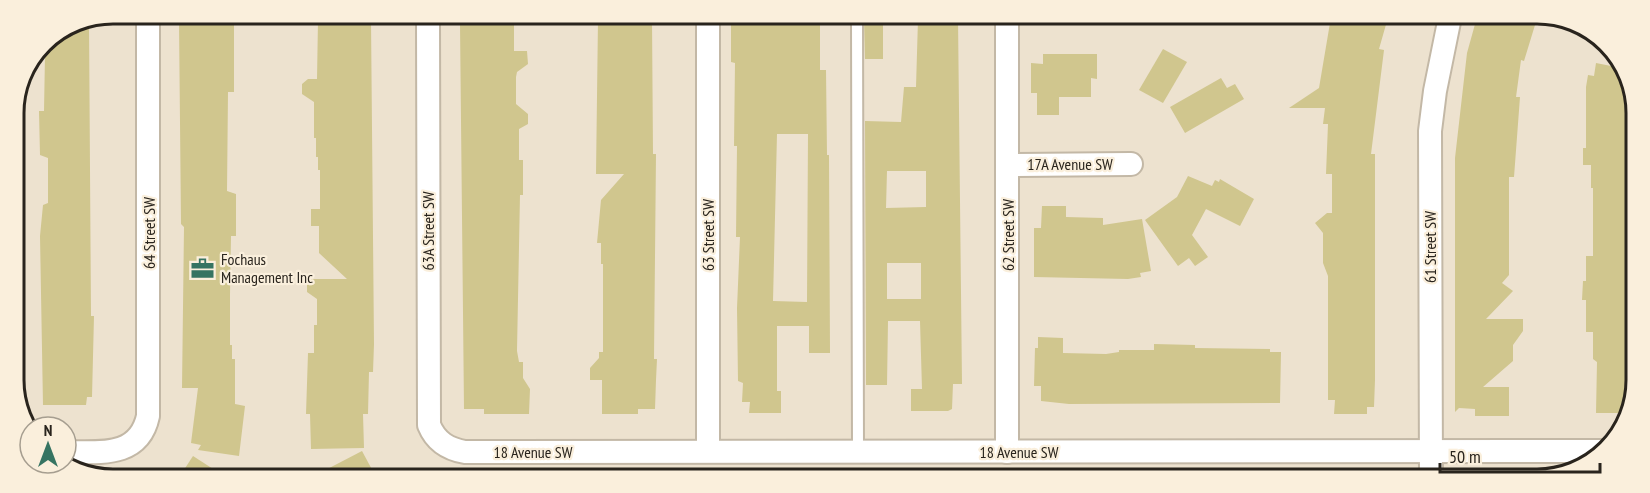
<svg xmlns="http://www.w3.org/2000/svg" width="1650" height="493" font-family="'PT Sans Narrow',sans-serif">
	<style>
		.building { fill: #d0c68e; fill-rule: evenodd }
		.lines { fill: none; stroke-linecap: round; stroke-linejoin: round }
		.service-casing { stroke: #c3b8a6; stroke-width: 14 }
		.minor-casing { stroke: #c3b8a6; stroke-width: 26 }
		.service { stroke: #fff; stroke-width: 10 }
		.minor { stroke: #fff; stroke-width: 22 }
		.labels { text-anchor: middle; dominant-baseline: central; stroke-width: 4.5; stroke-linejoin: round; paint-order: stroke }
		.street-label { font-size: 16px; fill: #29241d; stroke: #faefdc }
		.poi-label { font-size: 16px; fill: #29241d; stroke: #faefdc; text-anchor: start }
		.rim { fill: none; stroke: #29241d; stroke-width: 3 }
	</style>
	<rect width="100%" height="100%" fill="#ede2cf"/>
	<g class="building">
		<path d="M1331 17H1375L1387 21 1379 49 1384 50 1371 154H1375V380L1374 407H1367V414H1334L1335 400H1328V276L1323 263V233L1315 223 1327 213H1332V174H1326L1328 124H1323L1325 108H1289L1319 88Z"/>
		<path d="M1477 17H1534L1532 23 1535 25 1524 61 1521 60 1516 97H1520L1514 177H1509V275L1502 283 1513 291 1486 319H1523V331L1513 345V361L1483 387H1509V416H1475V409L1459 408 1455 412V158L1467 53Z"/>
		<path d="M958 18 962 384H953L952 409 948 411H911V389H922L920 321H888L887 385H866L865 121 901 122 904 87H916L918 19ZM887 171H926V207L886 208ZM887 263H921V299H887Z"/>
		<path d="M598 19H652L653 154H656L654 359H657L656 380 655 409H638V414H602V380H590V368L599 358V352H603V264H601V243H597L601 200 624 174H596Z"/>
		<path d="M731 19H820V70H826L827 155H829L830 353H809V326H777V391H781V413H749L750 402H742L743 383 738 381 737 308 740 237H736L737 146H734L735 63 731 62ZM777 134H808L807 302 773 301Z"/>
		<path d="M864 19H883V59H865Z"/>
		<path d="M318 20H371L374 344 373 372H369L368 414H363L364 448 311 449 310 414H306L308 353H314V325H317V299L307 292V279H347L319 253V226H311V209H320V170H318V157H316V138H314V102L302 94V84L308 79H317Z"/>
		<path d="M481 20H514V51H527L528 64 517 72 516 77V104L528 114V124L519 129V160H523V195H520L517 351 519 362H523V378L530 389 529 414H484V409H464L460 24H481Z"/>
		<path d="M75 21H89L91 316H94L92 397H87L86 405H43L40 236 43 205 48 203V158L40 155 39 111H44L45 55H37L43 42Z"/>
		<path d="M179 21H234V92H228L227 191 236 194V236H231L230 295V345H232V359H235V404L245 406 239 456 198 450 201 445 191 443 198 388H182L184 227 181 224Z"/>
		<path d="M1163 49 1187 62 1163 103 1139 90Z"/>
		<path d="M1043 54H1097V79L1091 78V97H1059V115H1037V93H1031V63L1043 64Z"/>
		<path d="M1596 63 1621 68 1635 94 1633 405 1628 413H1596L1597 362 1593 359V332H1586V300H1582L1583 281H1586V256H1593V188H1591V165H1583V148H1586V87L1588 75 1594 76Z"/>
		<path d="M1221 78 1227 88 1235 84 1244 99 1185 133 1170 107Z"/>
		<path d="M1188 176 1212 186 1215 180 1219 182 1220 179 1254 199 1240 226 1206 209 1192 235 1208 257 1195 266 1189 258 1178 266 1145 220 1177 197Z"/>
		<path d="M1042 206H1066V217L1103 218V225L1142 219 1151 271 1140 273 1141 277 1128 279 1034 277V228H1041Z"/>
		<path d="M1038 337 1063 338V353L1106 354 1119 352V350H1154V344L1195 345V348L1270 349V352H1281L1280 403 1069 404 1041 401V386H1034L1035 348H1038Z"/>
		<path d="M362 451 376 477H312Z"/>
		<path d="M193 456 224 476H180Z"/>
	</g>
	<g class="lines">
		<defs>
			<path id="service" d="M857 19 858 451"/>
			<g id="minor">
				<path d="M1007 18V452"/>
				<path d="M708 19V451"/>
				<path d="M428 20 429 425C436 442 448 449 465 452L1603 451"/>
				<path d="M1008 165 1131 164"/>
				<path d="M66 452C100 452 139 458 148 416V21"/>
				<path d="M1431 479 1430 131 1435 91 1450 17"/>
			</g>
		</defs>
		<use href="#service" class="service-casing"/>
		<use href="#minor" class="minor-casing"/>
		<use href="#service" class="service"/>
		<use href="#minor" class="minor"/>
	</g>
	<defs>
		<symbol id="office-bare" viewBox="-9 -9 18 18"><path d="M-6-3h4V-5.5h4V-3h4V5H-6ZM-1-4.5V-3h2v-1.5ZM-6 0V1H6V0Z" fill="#367462" stroke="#faefdc" stroke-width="2.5" paint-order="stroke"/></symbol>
	</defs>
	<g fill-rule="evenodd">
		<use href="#office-bare" x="186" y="252" width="33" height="33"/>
	</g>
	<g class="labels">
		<g class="street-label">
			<text x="1070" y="164">17A Avenue SW</text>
			<text transform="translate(428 231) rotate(-90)">63A Street SW</text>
			<text transform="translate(149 233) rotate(-90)">64 Street SW</text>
			<text transform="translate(708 235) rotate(-90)">63 Street SW</text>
			<text transform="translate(1008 235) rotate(-90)">62 Street SW</text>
			<text transform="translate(1430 247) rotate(-90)">61 Street SW</text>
			<text x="533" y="452">18 Avenue SW</text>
			<text x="1019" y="452">18 Avenue SW</text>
		</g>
		<g class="poi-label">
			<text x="221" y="259">Fochaus<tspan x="221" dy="18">Management Inc</tspan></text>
		</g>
	</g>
	<path d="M0 0H1650V493H0ZM113 24H1537A89 89 0 0 1 1626 113V380A89 89 0 0 1 1537 469H113A89 89 0 0 1 24 380V113A89 89 0 0 1 113 24Z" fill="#faefdc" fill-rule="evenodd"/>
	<path class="rim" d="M113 24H1537A89 89 0 0 1 1626 113V380A89 89 0 0 1 1537 469H113A89 89 0 0 1 24 380V113A89 89 0 0 1 113 24Z"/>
	<g transform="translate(48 445)"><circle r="28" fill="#faefdc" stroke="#a69e90" stroke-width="1.5"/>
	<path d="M0-4.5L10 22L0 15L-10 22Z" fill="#367462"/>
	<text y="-9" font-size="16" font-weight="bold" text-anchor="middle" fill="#29241d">N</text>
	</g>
	<path d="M1440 463v9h160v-9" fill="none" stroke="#29241d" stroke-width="3"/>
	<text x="1449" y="463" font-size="18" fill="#29241d" stroke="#faefdc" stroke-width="4.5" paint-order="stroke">50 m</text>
</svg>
